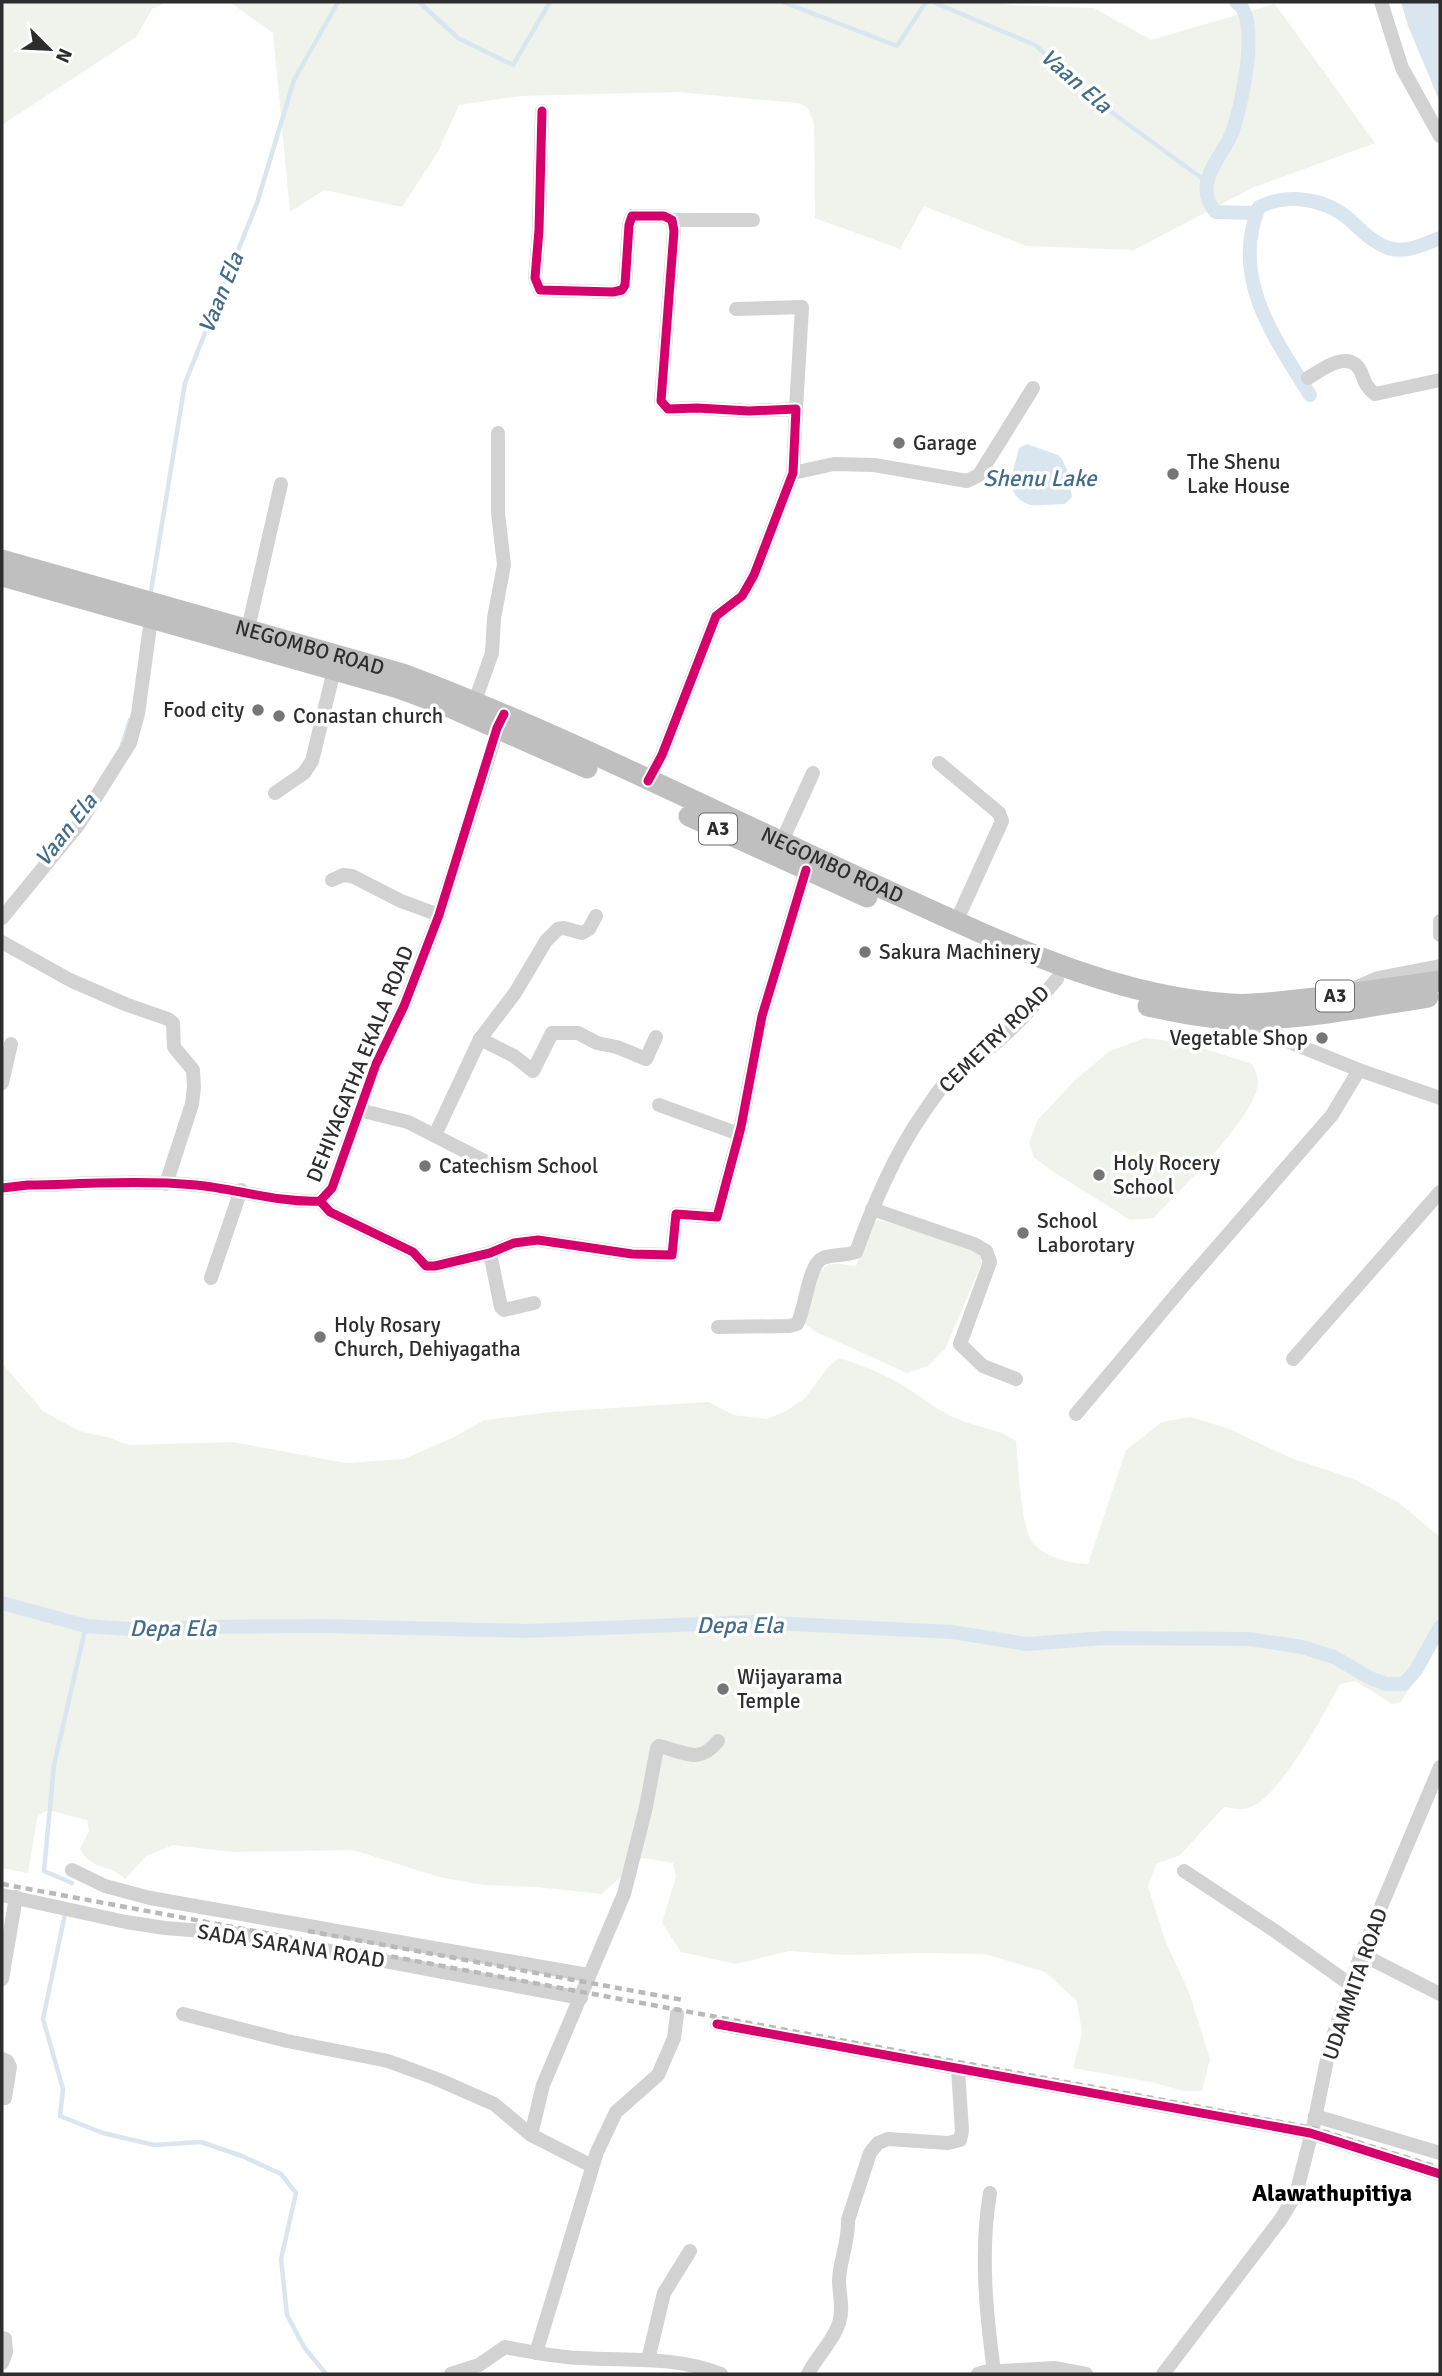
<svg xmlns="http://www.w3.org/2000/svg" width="1442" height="2376" font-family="Signika,sans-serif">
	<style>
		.green { fill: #f0f3ec }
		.water { fill: #dae6ef }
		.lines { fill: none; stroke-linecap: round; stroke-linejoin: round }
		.stream { stroke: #dae6ef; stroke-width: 4.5 }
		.canal { stroke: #dae6ef; stroke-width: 14 }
		.minor { stroke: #d2d2d2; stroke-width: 14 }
		.highway { stroke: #bfbfbf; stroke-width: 21 }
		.rail { stroke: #b9b9b9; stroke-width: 4.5; stroke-dasharray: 7 5; stroke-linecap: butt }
		.cycleway-casing { stroke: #fff; stroke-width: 13 }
		.cycleway { stroke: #d6006c; stroke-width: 9 }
		.poi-dot { fill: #767676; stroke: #fff; stroke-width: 2.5 }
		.labels { text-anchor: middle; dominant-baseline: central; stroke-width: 7; stroke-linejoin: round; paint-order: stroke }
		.shield { fill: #fff; stroke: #6c6c6c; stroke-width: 2 }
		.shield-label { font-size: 19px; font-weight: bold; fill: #2d2d2d }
		.poi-label { font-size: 21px; fill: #2d2d2d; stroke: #fff; text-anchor: start }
		.street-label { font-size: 21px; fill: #2d2d2d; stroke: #fff }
		.water-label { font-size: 23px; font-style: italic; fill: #426c89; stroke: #fff }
		.quarter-label { font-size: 24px; font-weight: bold; fill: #000; stroke: #fff }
	</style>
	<rect width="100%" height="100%" fill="#fff"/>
	<g class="green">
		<path d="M2 2H167L152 9 136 37 2 125Z"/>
		<path d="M220 2H998L1011 5 1094 8 1151 40 1275 4 1375 143 1252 188 1134 250 1026 246 924 206 900 249 815 218 814 123 807 107 798 103 678 92 521 96 459 105 438 152 402 207 324 190 290 212 273 33 231 3Z"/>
		<path d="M1145 1038 1187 1043 1252 1064C1255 1070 1259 1078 1258 1085 1253 1119 1180 1190 1154 1218L1130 1220 1052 1171 1034 1157 1029 1143 1037 1121 1075 1080 1110 1051Z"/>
		<path d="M880 1220 973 1248 981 1257V1265L945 1349 928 1366 907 1373 816 1332 804 1323C809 1307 814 1266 832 1264 840 1263 848 1266 856 1266L873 1222Z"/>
		<path d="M839 1358C862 1365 889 1376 909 1389 925 1400 941 1413 960 1420 980 1428 997 1428 1016 1441 1019 1467 1020 1516 1030 1538 1039 1556 1070 1564 1088 1564L1126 1450 1162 1422 1190 1417 1227 1428 1293 1459 1354 1479 1399 1503 1440 1537V1639L1401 1702 1392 1704 1355 1681 1340 1684C1324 1714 1281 1795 1251 1807 1242 1811 1233 1808 1224 1807L1180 1855 1156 1864 1148 1887 1165 1940 1190 1995 1210 2059 1202 2091H1183L1156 2083 1073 2068 1082 2033 1077 2001 1045 1972 985 1954 921 1953 845 1955 789 1951 736 1964 681 1952 662 1923 676 1877 673 1863 642 1858 602 1894 537 1887 483 1885 439 1877 353 1850 232 1852 173 1845 146 1856 125 1879C111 1864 92 1871 80 1849L89 1831 87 1820 48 1810 39 1815 37 1819 28 1873 2 1868V1363L43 1411 79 1431 107 1437 129 1445 233 1442 346 1463 404 1459 452 1438 485 1420 551 1412 709 1402 733 1415 767 1419 786 1411 805 1398 828 1367Z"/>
	</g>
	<g class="water">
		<path d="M1401 2H1440V102L1408 26Z"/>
		<path d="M1027 444 1058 455 1062 459 1067 470 1072 497 1065 504C1057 504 1034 506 1031 505 1001 496 1014 470 1019 448Z"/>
	</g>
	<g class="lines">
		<g class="stream">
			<path d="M419 2 458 38 513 65 550 2"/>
			<path d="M783 2 897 46 926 2"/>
			<path d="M933 2 1035 45 1107 109 1207 182"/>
			<path d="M150 597 185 383 257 203 294 80 338 2"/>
			<path d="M121 748 130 720"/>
			<path d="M72 1883 44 1871 54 1765 86 1626"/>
			<path d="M65 1914 43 2019 63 2089 60 2116 103 2133 154 2145 201 2142 242 2156 281 2174 296 2193 281 2259 287 2315 304 2347 326 2374"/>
		</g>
		<g class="canal">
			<path d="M1236 2C1262 16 1241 111 1231 135 1224 151 1210 166 1207 183 1205 195 1208 204 1216 212L1256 213"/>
			<path d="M1310 395C1274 337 1230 278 1259 207 1287 193 1326 198 1350 220 1362 231 1372 242 1388 248 1406 254 1424 244 1440 238"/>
			<path d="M2 1603 86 1626 144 1630 200 1627 323 1626 526 1631 753 1622 952 1632 1027 1644 1105 1638 1249 1639 1302 1647 1334 1657 1370 1678 1386 1684H1404L1416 1670 1440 1627"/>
		</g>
		<g class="minor">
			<path d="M1381 2 1402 68 1440 136"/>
			<path d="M542 111 539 230 535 278 540 290 613 292 622 290 625 285 629 225 632 216H664L672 220 674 231 661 401 668 409 697 408 749 411 796 409 793 473 754 575 742 596 716 616 662 755 648 781"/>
			<path d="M672 220H753"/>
			<path d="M736 309 802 307 796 409"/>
			<path d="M1308 378C1320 371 1345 351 1358 367 1366 378 1361 383 1375 394L1440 380"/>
			<path d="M793 473 834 464 874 465 967 481 979 475 1033 388"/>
			<path d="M248 629 281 484"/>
			<path d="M475 701 492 653 494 618 504 565 498 513V433"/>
			<path d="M939 763 999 813 1002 821 956 922"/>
			<path d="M275 793 304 773 312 761 334 670"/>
			<path d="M782 841 813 773"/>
			<path d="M332 880 343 875 352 876 401 901 439 915"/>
			<path d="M2 918 79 824 130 743 138 714 151 619"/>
			<path d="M1440 921V935"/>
			<path d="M2 942 70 980 125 1004 168 1019 173 1023 174 1047 193 1070 194 1087 192 1104 166 1184"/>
			<path d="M1355 988 1378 978 1440 966"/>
			<path d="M1251 1020 1292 1043 1359 1070 1440 1098"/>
			<path d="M480 1039 514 1056 533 1071 552 1033H578L597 1043 617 1047 646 1059 656 1037"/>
			<path d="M2 1083 11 1044"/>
			<path d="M659 1105 739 1134"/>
			<path d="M359 1110 408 1122 500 1169"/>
			<path d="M435 1135 480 1039 515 993 546 941 558 929 564 928 582 933 589 929 596 916"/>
			<path d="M2 1188 28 1185C84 1184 141 1180 196 1185 237 1189 279 1203 320 1201L332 1188 376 1064 404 1006 439 915 500 721"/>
			<path d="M320 1201 330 1212 413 1252 426 1266H435L490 1253 514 1243 538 1240 632 1254 672 1255 676 1214 717 1217 741 1127 762 1016 806 870"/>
			<path d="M872 1209 974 1244 986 1251 990 1262 960 1344 983 1366 1016 1379"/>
			<path d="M490 1253 501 1307 504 1310 534 1303"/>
			<path d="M211 1278 241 1190"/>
			<path d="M718 1327 789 1326 797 1324C806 1308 808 1264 823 1258 833 1254 845 1256 856 1252 874 1203 894 1155 924 1112 931 1102 938 1091 946 1082 961 1066 981 1056 997 1042 1019 1023 1038 1001 1057 979"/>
			<path d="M1293 1359 1440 1192"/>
			<path d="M1076 1414 1185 1284 1332 1115 1359 1070"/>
			<path d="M72 1870 105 1886 150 1898 588 1975"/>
			<path d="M1184 1871 1275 1931 1351 1985"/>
			<path d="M2 1895 126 1922 165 1928 240 1934 581 1998"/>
			<path d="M1361 1954 1440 1994"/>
			<path d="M2 1979 16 1897"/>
			<path d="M183 2014 287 2041 388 2061 437 2079 494 2104 531 2135 592 2166"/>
			<path d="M717 2024 1310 2133 1440 2174"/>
			<path d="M2 2059 7 2061 10 2067 5 2098"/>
			<path d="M1315 2116 1440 2153"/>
			<path d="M531 2135 543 2085 624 1894 646 1807 657 1748 659 1746C685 1752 699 1765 718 1741"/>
			<path d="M990 2193C980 2251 986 2313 994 2371"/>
			<path d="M2 2338 5 2339 6 2352 2 2363"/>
			<path d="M536 2353 597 2152 616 2112 658 2075 674 2038 677 2014"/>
			<path d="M648 2360 664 2293 690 2251"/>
			<path d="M451 2374 479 2365 505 2347C530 2352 555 2357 580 2358 628 2361 676 2356 721 2374"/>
			<path d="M808 2374C817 2356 833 2342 839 2323 844 2308 839 2295 839 2280 840 2259 849 2241 848 2220L870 2153 878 2143 888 2139 948 2143 960 2140 962 2131 958 2069"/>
			<path d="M978 2374 984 2372 1054 2368 1086 2374"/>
			<path d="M1163 2374 1281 2219 1296 2194 1313 2128 1330 2045 1361 1954 1440 1767"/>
		</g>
		<g class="highway">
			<path id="s1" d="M2 560 403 674C571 737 731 821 895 894 1002 942 1112 997 1231 1004 1253 1006 1275 1002 1297 1000 1345 995 1393 988 1440 981"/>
			<path d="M2 576 398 688 447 706 587 768"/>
			<path d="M689 816 867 897"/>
			<path d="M1148 1006C1176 1012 1205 1018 1234 1019 1299 1021 1363 1007 1428 997"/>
		</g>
		<g class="rail">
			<path d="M2 1884 1313 2128 1440 2168"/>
			<path d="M308 1931 683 2000"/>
		</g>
		<defs>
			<g id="cycleway">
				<path d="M542 111 539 230 535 278 540 290 613 292 622 290 625 285 629 225 632 216H664L672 220 674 231 661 401 668 409 697 408 749 411 796 409 793 473 754 575 742 596 716 616 662 755 648 781"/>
				<path d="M2 1188 28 1185C84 1184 141 1180 196 1185 237 1189 279 1203 320 1201L332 1188 376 1064 404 1006 439 915 497 728 504 714"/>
				<path d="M320 1201 330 1212 413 1252 426 1266H435L490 1253 514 1243 538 1240 632 1254 672 1255 676 1214 717 1217 741 1127 762 1016 806 870"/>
				<path d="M717 2024 1310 2133 1440 2174"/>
			</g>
		</defs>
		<use href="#cycleway" class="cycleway-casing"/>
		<use href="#cycleway" class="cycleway"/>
	</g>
	<g class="poi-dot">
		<circle cx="899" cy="443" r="7"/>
		<circle cx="1173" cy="474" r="7"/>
		<circle cx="258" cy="710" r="7"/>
		<circle cx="279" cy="716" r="7"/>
		<circle cx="865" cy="952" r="7"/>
		<circle cx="1322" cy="1038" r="7"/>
		<circle cx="425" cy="1166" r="7"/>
		<circle cx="1099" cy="1175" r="7"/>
		<circle cx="1023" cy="1233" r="7"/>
		<circle cx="320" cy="1337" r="7"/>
		<circle cx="723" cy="1689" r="7"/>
	</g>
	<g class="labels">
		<g class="shield">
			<rect x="699" y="813.5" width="38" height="31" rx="5"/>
			<rect x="1316" y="980.5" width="38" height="31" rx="5"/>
		</g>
		<g class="shield-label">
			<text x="718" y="829">A3</text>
			<text x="1335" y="996">A3</text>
		</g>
		<g class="poi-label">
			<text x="913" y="443">Garage</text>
			<text x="1187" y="462">The Shenu<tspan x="1187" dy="24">Lake House</tspan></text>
			<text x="244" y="710" text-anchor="end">Food city</text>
			<text x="293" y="716">Conastan church</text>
			<text x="879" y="952">Sakura Machinery</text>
			<text x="1308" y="1038" text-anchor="end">Vegetable Shop</text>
			<text x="1113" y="1163">Holy Rocery<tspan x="1113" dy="24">School</tspan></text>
			<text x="439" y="1166">Catechism School</text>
			<text x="1037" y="1221">School<tspan x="1037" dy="24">Laborotary</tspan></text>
			<text x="334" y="1325">Holy Rosary<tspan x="334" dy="24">Church, Dehiyagatha</tspan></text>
			<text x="737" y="1677">Wijayarama<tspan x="737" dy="24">Temple</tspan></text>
		</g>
		<g class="street-label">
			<text stroke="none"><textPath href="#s1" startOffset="320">NEGOMBO ROAD</textPath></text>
			<text stroke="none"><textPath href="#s1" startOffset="887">NEGOMBO ROAD</textPath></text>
			<text transform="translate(994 1039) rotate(-44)">CEMETRY ROAD</text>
			<text transform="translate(360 1064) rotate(-68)">DEHIYAGATHA EKALA ROAD</text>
			<text transform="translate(291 1946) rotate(9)">SADA SARANA ROAD</text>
			<text transform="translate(1355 1984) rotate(-71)">UDAMMITA ROAD</text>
		</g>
		<g class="water-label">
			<text transform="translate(1076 81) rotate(41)">Vaan Ela</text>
			<text transform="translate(221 293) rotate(-68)">Vaan Ela</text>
			<text x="1040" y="478">Shenu Lake</text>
			<text transform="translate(66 830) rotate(-52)">Vaan Ela</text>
			<text x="740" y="1625">Depa Ela</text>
			<text x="173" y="1628">Depa Ela</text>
		</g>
		<g class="quarter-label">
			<text x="1332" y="2193">Alawathupitiya</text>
		</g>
	</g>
	<rect width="1442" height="2376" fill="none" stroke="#2d2d2d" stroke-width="7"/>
	<g transform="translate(49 49) rotate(114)" stroke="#ffffff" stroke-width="5" paint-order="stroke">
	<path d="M0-5L12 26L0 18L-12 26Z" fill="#2d2d2d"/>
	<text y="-10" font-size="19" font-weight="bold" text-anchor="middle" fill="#2d2d2d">N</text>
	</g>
</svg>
